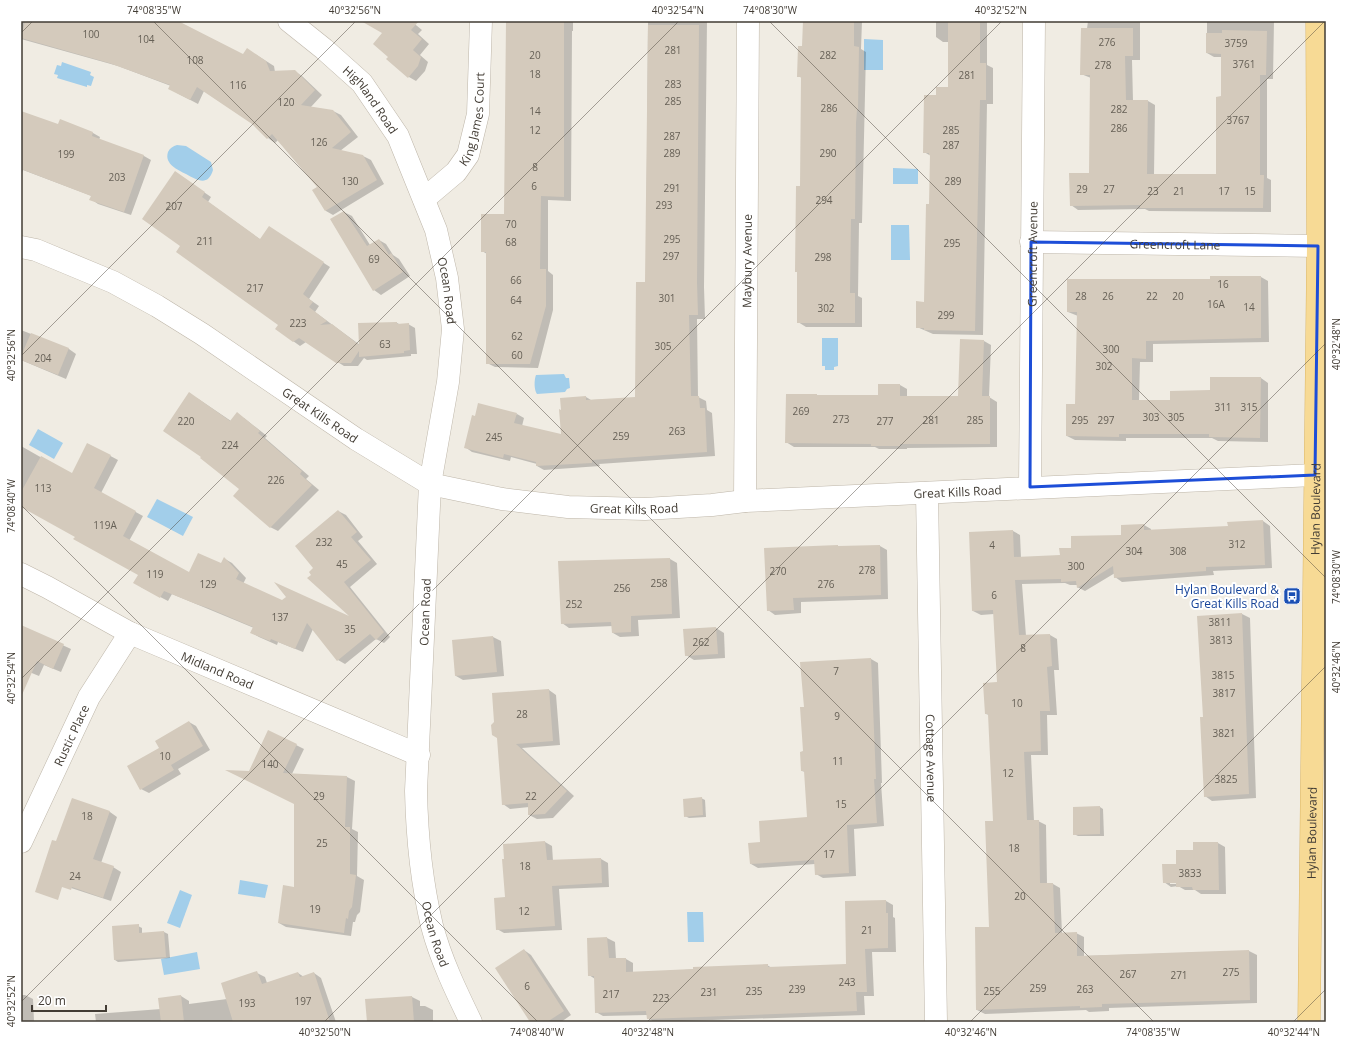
<svg xmlns="http://www.w3.org/2000/svg" width="1347" height="1043" font-family="'Open Sans',sans-serif">
	<style>
		.water { fill: #a2ceea }
		.shadow { fill: #0003; fill-rule: evenodd }
		.building { fill: #d4cabc }
		.lines { fill: none; stroke-linecap: round; stroke-linejoin: round }
		.minor-casing { stroke: #beb6a9; stroke-width: 23 }
		.primary-casing { stroke: #dbb666; stroke-width: 23 }
		.minor { stroke: #fff; stroke-width: 22 }
		.primary { stroke: #f7da95; stroke-width: 22 }
		.marked { fill: none; stroke: #1d4ed8; stroke-width: 3; stroke-linejoin: round }
		.ticks { fill: none; stroke: #423c34; stroke-width: 1; stroke-opacity: 0.45 }
		.labels { text-anchor: middle; dominant-baseline: central; stroke-width: 4; stroke-linejoin: round; paint-order: stroke }
		.number-label { font-size: 10px; fill: #666056 }
		.street-label { font-size: 12px; fill: #423c34; stroke: #fff }
		.transit-label { font-size: 12px; fill: #164399; stroke: #fff; text-anchor: end }
		.neatline { fill: none; stroke: #423c34; stroke-width: 1.5 }
		.ticks-label { font-size: 10px; text-anchor: middle; fill: #423c34 }
	</style>
	<rect width="100%" height="100%" fill="#f0ece3"/>
	<g class="water">
		<path d="M864 39 883 40V70H864Z"/>
		<path d="M62 62 91 72 90 75 94 77 91 86 87 85V87L57 78 58 75 54 74 57 65 61 66Z"/>
		<path d="M177 145 186 146 211 162 213 170C208 187 197 180 186 174 178 170 164 164 168 152 170 148 173 146 177 145Z"/>
		<path d="M893 168 918 169V184H893Z"/>
		<path d="M891 225H909L910 260H891Z"/>
		<path d="M822 338H838V366L834 367V370H825V366H822Z"/>
		<path d="M564 374 566 378H569L570 388 567 389 565 392 537 394C534 390 534 380 536 375Z"/>
		<path d="M38 429 63 443 54 459 29 445Z"/>
		<path d="M157 499 193 517 183 536 147 517Z"/>
		<path d="M240 880 268 885 265 898 238 894Z"/>
		<path d="M180 890 192 895 180 928 167 923Z"/>
		<path d="M687 912H703L704 942H688Z"/>
		<path d="M197 952 200 969 164 975 161 959Z"/>
	</g>
	<g class="shadow">
		<path d="M21 21H177L243 55 255 54 274 66 275 72 294 71 302 76 322 95 310 108 333 111 341 115 358 137 340 151 363 156 371 160 384 184 333 215 326 211 318 187 278 140 275 143 268 138 252 123 204 91 198 104 177 93 171 86 118 66 21 39Z"/>
		<path d="M363 21H411L422 30 418 34 429 44 420 55 428 62 425 71 416 81 409 77 389 57 384 33Z"/>
		<path d="M508 21H573V31H572L571 201 548 200V271L553 275V310L538 368 495 367 487 363V254L482 251 505 215Z"/>
		<path d="M648 21H707L704 287 705 319H697L698 397 706 401 707 410 712 413 715 456 599 464 600 466 544 470 537 466V464L511 457 510 461 472 452 465 447 517 414 524 418 522 426 562 436 586 397 591 400 636 398 646 283Z"/>
		<path d="M804 21H862L861 49 866 52 862 223H859L858 296 862 298V327H806L798 322V273L796 271 801 187 802 78 798 76 803 47Z"/>
		<path d="M936 21H987V65L993 68V104H987L983 335 933 334 917 327 925 303 930 205 931 156 924 152 937 96 949 88V42H943L936 37Z"/>
		<path d="M1088 21H1140V60H1132L1133 101H1148L1155 105 1154 175H1217L1222 98V57H1214L1207 53V21H1274L1273 79H1267V178L1271 180V212L1149 211 1145 209 1078 210 1071 205 1090 174 1091 78 1081 74Z"/>
		<path d="M21 112 58 125 93 133 100 137 99 140 144 156 151 160 131 215 98 204 91 199 92 196 23 170 21 175Z"/>
		<path d="M182 177 211 197 208 202 261 240 276 232 330 267 309 299 319 306 315 312 360 345 359 324 397 323 401 325 408 324 415 328 417 354H411V356L367 360 364 358 358 366H344L306 342 300 346 293 341 280 324 182 245Z"/>
		<path d="M344 212 352 216 370 245 379 240 386 244 393 255 399 259 410 276 381 295 374 290Z"/>
		<path d="M1261 277 1268 281 1269 342 1153 344V362H1140L1139 401H1171L1261 378 1268 383V442L1218 441 1212 438H1126V441L1075 440 1067 436 1076 405 1078 316 1068 312 1211 280Z"/>
		<path d="M21 330 69 349 76 354 66 379 21 360Z"/>
		<path d="M984 341 991 345 989 397 997 402V447L907 448V449H879L875 447H794L786 442 819 396H879L900 385 907 389V397H959Z"/>
		<path d="M197 398 231 421 244 418 267 436 265 438 309 476 306 479 319 490 278 531 270 527 240 489Z"/>
		<path d="M88 444 118 460 101 493 143 516 129 541 189 573 222 565 225 559 232 563 246 578 243 584 282 601 353 619 313 575 338 511 346 515 363 537 358 541 377 564 350 587 390 637 384 643 376 639 345 664 338 660 313 629 303 652 278 642 277 645 259 637 252 633 254 628 172 594 168 601 141 587 139 574 76 536 21 506V446L72 475Z"/>
		<path d="M1263 521 1270 526 1272 568 1213 571 1214 575 1122 582 1115 577V573L1085 591 1077 587V585H1070L1065 583 1022 584 1026 636 1050 635 1057 639 1059 670H1054L1057 715H1047L1048 755H1031L1034 821H1038L1046 825 1047 884H1053L1060 888 1062 933H1076L1084 937V956L1249 951 1257 955V1003L1109 1008V1011L1089 1012 1086 1010 985 1014 977 1010 990 928 994 822 989 715 986 714 998 683 994 614 981 615 973 611 1013 531 1020 535 1021 558 1061 556 1072 549 1122 536 1144 525 1151 529V531L1229 527Z"/>
		<path d="M880 546 887 550 888 599 801 602V613L775 615 768 610Z"/>
		<path d="M670 559 677 563 680 618 638 620 639 636 620 637 613 633V626L569 628 562 623Z"/>
		<path d="M1242 614 1250 618 1256 798 1212 801 1205 796 1204 718 1198 617Z"/>
		<path d="M21 626 71 649 61 672 44 665 39 676 22 669 21 672Z"/>
		<path d="M716 628 724 633 725 658 694 660 686 655Z"/>
		<path d="M493 637 501 641 504 676 463 680 456 676 453 641Z"/>
		<path d="M871 659 878 663 882 783H881L884 826 854 829 856 876 823 878 816 874 815 864 758 868 751 864 761 843 808 818 805 772 802 771 805 708Z"/>
		<path d="M549 690 556 695 560 745 522 748 574 796 553 818 537 819 529 815V807L510 809 503 804 498 737Z"/>
		<path d="M189 722 196 726 210 750 178 769 181 774 149 793 141 789 160 748Z"/>
		<path d="M296 745 304 749 292 774 347 777 355 781 352 829 358 832 357 876 364 880 360 912 357 915 355 922H353L351 936 286 927 279 923 295 888V804L249 772Z"/>
		<path d="M701 798 705 800 706 817 689 818 685 816Z"/>
		<path d="M72 799 110 812 117 817 101 863 113 867 121 872 111 901 68 887Z"/>
		<path d="M1100 807 1103 809 1104 836H1078L1074 834Z"/>
		<path d="M545 842 552 846 553 861 601 859 608 863 609 887 559 889 562 930 504 933 497 929 506 898 504 845Z"/>
		<path d="M1218 843 1225 847 1226 894H1201L1195 890H1185L1178 886 1171 887 1164 882 1177 865 1194 851ZM1170 882 1181 884H1170Z"/>
		<path d="M886 901 893 905V917L895 918 896 952H872L874 996H864L865 1015 654 1022 648 1018 647 1015 603 1016 596 1012 595 979 589 975 588 939 607 938 615 942 616 959H626L633 963V973L767 965 772 968 847 965Z"/>
		<path d="M138 926 142 928V934L164 932 168 934 170 958 118 962 115 960Z"/>
		<path d="M524 950 531 955 571 1015 561 1022H533Z"/>
		<path d="M257 973 265 977 267 983 298 973 304 977 314 973 321 978 336 1022H96L95 1014 161 1009 181 996 189 1001V1004L227 999Z"/>
		<path d="M21 995H25L33 999 34 1021 21 1022Z"/>
		<path d="M412 997 420 1001V1006H425L433 1010V1022H368L366 1000Z"/>
	</g>
	<g class="building">
		<path d="M25 21H178L243 54 247 48 266 61 270 71 295 70 315 90 301 105 333 110 351 132 332 148 363 155 377 180 325 211 312 190 317 187 272 134 267 139 252 124 197 87 190 100 168 89 170 85 109 63 21 38Z"/>
		<path d="M361 21H419L411 30 422 39 413 50 421 57 418 66 408 78 386 59 388 57 373 44 382 33Z"/>
		<path d="M506 21H564V197L541 196 540 269H546V306L530 364H486V252H481V214H504Z"/>
		<path d="M803 21H854V46L859 47 858 110H857L856 123 855 219H851L850 293H855V323H797V272H795L796 186H800L801 77H797L798 46H802Z"/>
		<path d="M948 21H980V63H986V100H980L975 331 924 330V328H916V301L924 302 926 204H929L930 155H929V153H923L924 95H936V87H948Z"/>
		<path d="M648 25H699L697 282 698 315H689L691 396H699L700 408H705L707 452 592 460V463L536 466V462L504 454 503 458 464 448 472 415 475 416 478 403 517 413 514 423 561 434 559 409 561 410 560 398 586 396V400L635 397 636 282H645Z"/>
		<path d="M1081 28H1133V56H1125L1126 100H1148L1147 174H1216V97L1221 96V54L1206 53V33H1222V30L1267 31 1266 75H1260V175H1264L1263 208H1140V205L1070 206 1069 173H1089L1090 75H1080Z"/>
		<path d="M21 111 58 124 60 119 93 132 92 136 144 155 124 212 89 200 91 196 21 169Z"/>
		<path d="M175 171 205 192 202 197 260 239 269 226 324 262 303 294 313 302 309 307 327 321 320 325 332 324 359 345 358 323 397 322V324L409 323 410 350 404 351V353L359 357V351L351 363H336L299 338 293 342 275 329 278 325 176 252 180 246 142 219Z"/>
		<path d="M344 211 367 246 379 239 389 255 391 253 403 272 373 291 330 219Z"/>
		<path d="M1210 276H1261V338L1146 341V359L1132 358V400H1170V391L1210 390V377H1261L1260 438 1209 437V434H1119V437L1066 436V404H1075L1077 312H1067V279H1210Z"/>
		<path d="M31 333 69 348 58 375 21 360V356Z"/>
		<path d="M960 339 984 340 982 396H990V444H900V446H871V444L785 443 786 394H817V395H878V384H900V396H958Z"/>
		<path d="M189 392 230 421 237 412 260 431 258 433 302 471 300 474 312 485 270 528 233 496 239 489 200 458 201 457 163 431Z"/>
		<path d="M87 443 111 455 94 488 136 511 123 536 189 572 198 553 221 563 224 557 239 573 236 579 282 600 286 597 274 582 349 616 307 578 311 575 309 572 313 568 295 546 338 510 357 532 351 537 371 560 344 582 384 632 376 640 370 634 337 661 307 623 295 649 271 639 270 641 250 633 253 627 208 608 196 604 164 591 160 598 133 583 138 575 73 539 75 537 21 507V492L41 456 72 473Z"/>
		<path d="M1263 520 1265 565 1206 567V571L1114 578 1113 566 1077 588 1076 581 1061 582V579L1015 580 1019 635 1050 634 1052 666 1047 667 1050 711H1040L1041 751 1024 752 1027 820H1039L1040 883H1053L1055 933 1077 932V956L1249 950 1250 1000 1102 1004V1007L1080 1008V1006L976 1010 975 927H989L985 821H993L988 714H985L983 683 997 682 993 610 972 611 969 532 1013 530 1014 557 1060 555 1059 548H1071V536L1121 535V525L1144 524V530L1228 526 1227 522Z"/>
		<path d="M838 545V546L880 545 881 595 793 598 794 610 767 611 764 548Z"/>
		<path d="M670 558 672 614 631 616V632L612 633 611 622 561 624 558 561Z"/>
		<path d="M1242 613 1249 794 1204 797 1200 717H1203L1197 616Z"/>
		<path d="M21 625 64 644 53 669 37 661 21 697Z"/>
		<path d="M716 627 718 654 685 656 683 629Z"/>
		<path d="M493 636 497 672 455 676 452 640Z"/>
		<path d="M871 658 876 779H874L877 823 847 825 849 873 815 875 814 860 750 864 748 843 760 842 759 821 807 817 804 771H801L800 752 803 751 800 707H804L800 662Z"/>
		<path d="M549 689 553 741 516 744 567 791 545 814 528 815V803L502 805 497 738 492 735 491 725 494 722 492 693Z"/>
		<path d="M189 721 203 746 171 765 174 770 140 790 127 766 159 748 155 741Z"/>
		<path d="M268 730 297 744 283 773 347 776 345 827H350V874L356 875 352 907 349 911 348 919 346 918 344 933 278 923 283 885 294 887V804L225 770 249 771Z"/>
		<path d="M702 797 703 815 684 817 683 799Z"/>
		<path d="M72 798 110 811 93 859 114 866 103 898 72 887 71 890 62 887 58 900 35 892 52 840 56 841Z"/>
		<path d="M1100 806V834L1073 835V807Z"/>
		<path d="M545 841 547 860 601 858 602 883 552 886 555 926 496 930 494 898 505 897 502 859H504L503 844Z"/>
		<path d="M1193 842H1218L1219 890H1193L1192 887H1176V883H1163L1162 864H1176V850H1193Z"/>
		<path d="M886 900V913H888V948L865 949 867 992H856L857 1011 647 1019 646 1011 595 1013 594 976H588L587 938 607 937 609 958H626V972L693 969V967L768 964V967L846 964 845 901Z"/>
		<path d="M139 924V933L164 931 166 957 114 960 112 926Z"/>
		<path d="M524 949 564 1011 547 1022H530L495 968Z"/>
		<path d="M257 971 262 984 298 972 300 977 314 972 330 1022H233L221 983Z"/>
		<path d="M181 995 184 1022H161L158 998Z"/>
		<path d="M412 996 414 1022H367L365 999Z"/>
	</g>
	<g class="lines">
		<defs>
			<g id="minor">
				<path id="s1" d="M289 21 324 49 362 83 398 136 436 230 447 278 453 329 448 382 430 484 416 791C417 838 421 880 432 926 441 960 456 991 471 1022"/>
				<path id="s2" d="M424 199 456 172 468 155 478 114 481 21"/>
				<path id="s3" d="M1031 242 1318 246"/>
				<path id="s4" d="M21 247 36 250 113 282 157 306 202 334 356 439 430 484 502 499 568 507 645 509 712 505 745 501 1315 475"/>
				<path id="s5" d="M1030 487 1034 21"/>
				<path id="s6" d="M927 493 936 1022"/>
				<path id="s7" d="M745 501 748 21"/>
				<path id="s8" d="M21 574 47 587 130 633 419 755"/>
				<path id="s9" d="M21 842 89 697 130 633"/>
			</g>
			<g id="primary">
				<path id="s10" d="M1309 1022 1318 246 1317 21"/>
			</g>
		</defs>
		<use href="#minor" class="minor-casing"/>
		<use href="#primary" class="primary-casing"/>
		<use href="#minor" class="minor"/>
		<use href="#primary" class="primary"/>
	</g>
	<path class="marked" d="M1031 242 1318 246 1315 475 1030 487Z"/>
	<path class="ticks" d="M153 21 1154 1022M769 21 1326 578M21 33 33 21M21 356 356 21M21 505 538 1022M21 679 679 21M21 1002 1002 21M324 1022 1325 21M647 1022 1326 343M970 1022 1326 666M1293 1022 1326 989"/>
	<defs>
		<symbol id="bus-square" viewBox="-11 -11 22 22"><rect x="-9" y="-9" width="18" height="18" rx="4" fill="#1a4fb4" stroke="#fff"/><path d="M-5-6H5V4H4V6H2V4H-2V6H-4V4H-5ZM-3.5-4V0h7V-4ZM-3.5 1.2v1.5H-2V1.2ZM2 1.2v1.5H3.5V1.2Z" fill="#fff"/></symbol>
	</defs>
	<g fill-rule="evenodd">
		<use href="#bus-square" x="1282" y="586" width="20" height="20"/>
	</g>
	<g class="labels">
		<g class="number-label">
			<text x="91" y="34">100</text>
			<text x="146" y="39">104</text>
			<text x="1107" y="42">276</text>
			<text x="1236" y="43">3759</text>
			<text x="673" y="50">281</text>
			<text x="535" y="55">20</text>
			<text x="828" y="55">282</text>
			<text x="195" y="60">108</text>
			<text x="1244" y="64">3761</text>
			<text x="1103" y="65">278</text>
			<text x="535" y="74">18</text>
			<text x="967" y="75">281</text>
			<text x="673" y="84">283</text>
			<text x="238" y="85">116</text>
			<text x="673" y="101">285</text>
			<text x="286" y="102">120</text>
			<text x="829" y="108">286</text>
			<text x="1119" y="109">282</text>
			<text x="535" y="111">14</text>
			<text x="1238" y="120">3767</text>
			<text x="1119" y="128">286</text>
			<text x="535" y="130">12</text>
			<text x="951" y="130">285</text>
			<text x="672" y="136">287</text>
			<text x="319" y="142">126</text>
			<text x="951" y="145">287</text>
			<text x="672" y="153">289</text>
			<text x="828" y="153">290</text>
			<text x="66" y="154">199</text>
			<text x="535" y="167">8</text>
			<text x="117" y="177">203</text>
			<text x="350" y="181">130</text>
			<text x="953" y="181">289</text>
			<text x="534" y="186">6</text>
			<text x="672" y="188">291</text>
			<text x="1082" y="189">29</text>
			<text x="1109" y="189">27</text>
			<text x="1153" y="191">23</text>
			<text x="1179" y="191">21</text>
			<text x="1224" y="191">17</text>
			<text x="1250" y="191">15</text>
			<text x="824" y="200">294</text>
			<text x="664" y="205">293</text>
			<text x="174" y="206">207</text>
			<text x="511" y="224">70</text>
			<text x="672" y="239">295</text>
			<text x="205" y="241">211</text>
			<text x="511" y="242">68</text>
			<text x="952" y="243">295</text>
			<text x="671" y="256">297</text>
			<text x="823" y="257">298</text>
			<text x="374" y="259">69</text>
			<text x="516" y="280">66</text>
			<text x="1223" y="284">16</text>
			<text x="255" y="288">217</text>
			<text x="1081" y="296">28</text>
			<text x="1108" y="296">26</text>
			<text x="1152" y="296">22</text>
			<text x="1178" y="296">20</text>
			<text x="667" y="298">301</text>
			<text x="516" y="300">64</text>
			<text x="1216" y="304">16A</text>
			<text x="1249" y="307">14</text>
			<text x="826" y="308">302</text>
			<text x="946" y="315">299</text>
			<text x="298" y="323">223</text>
			<text x="517" y="336">62</text>
			<text x="385" y="344">63</text>
			<text x="663" y="346">305</text>
			<text x="1111" y="349">300</text>
			<text x="517" y="355">60</text>
			<text x="43" y="358">204</text>
			<text x="1104" y="366">302</text>
			<text x="1223" y="407">311</text>
			<text x="1249" y="407">315</text>
			<text x="801" y="411">269</text>
			<text x="1151" y="417">303</text>
			<text x="1176" y="417">305</text>
			<text x="841" y="419">273</text>
			<text x="931" y="420">281</text>
			<text x="975" y="420">285</text>
			<text x="1080" y="420">295</text>
			<text x="1106" y="420">297</text>
			<text x="186" y="421">220</text>
			<text x="885" y="421">277</text>
			<text x="677" y="431">263</text>
			<text x="621" y="436">259</text>
			<text x="494" y="437">245</text>
			<text x="230" y="445">224</text>
			<text x="276" y="480">226</text>
			<text x="43" y="488">113</text>
			<text x="105" y="525">119A</text>
			<text x="324" y="542">232</text>
			<text x="1237" y="544">312</text>
			<text x="992" y="545">4</text>
			<text x="1134" y="551">304</text>
			<text x="1178" y="551">308</text>
			<text x="342" y="564">45</text>
			<text x="1076" y="566">300</text>
			<text x="867" y="570">278</text>
			<text x="778" y="571">270</text>
			<text x="155" y="574">119</text>
			<text x="659" y="583">258</text>
			<text x="208" y="584">129</text>
			<text x="826" y="584">276</text>
			<text x="622" y="588">256</text>
			<text x="994" y="595">6</text>
			<text x="574" y="604">252</text>
			<text x="280" y="617">137</text>
			<text x="1220" y="622">3811</text>
			<text x="350" y="629">35</text>
			<text x="1221" y="640">3813</text>
			<text x="701" y="642">262</text>
			<text x="1023" y="648">8</text>
			<text x="836" y="671">7</text>
			<text x="1223" y="675">3815</text>
			<text x="1224" y="693">3817</text>
			<text x="1017" y="703">10</text>
			<text x="522" y="714">28</text>
			<text x="837" y="716">9</text>
			<text x="1224" y="733">3821</text>
			<text x="165" y="756">10</text>
			<text x="838" y="761">11</text>
			<text x="270" y="764">140</text>
			<text x="1008" y="773">12</text>
			<text x="1226" y="779">3825</text>
			<text x="319" y="796">29</text>
			<text x="531" y="796">22</text>
			<text x="841" y="804">15</text>
			<text x="87" y="816">18</text>
			<text x="322" y="843">25</text>
			<text x="1014" y="848">18</text>
			<text x="829" y="854">17</text>
			<text x="525" y="866">18</text>
			<text x="1190" y="873">3833</text>
			<text x="75" y="876">24</text>
			<text x="1020" y="896">20</text>
			<text x="315" y="909">19</text>
			<text x="524" y="911">12</text>
			<text x="867" y="930">21</text>
			<text x="1231" y="972">275</text>
			<text x="1128" y="974">267</text>
			<text x="1179" y="975">271</text>
			<text x="847" y="982">243</text>
			<text x="527" y="986">6</text>
			<text x="1038" y="988">259</text>
			<text x="797" y="989">239</text>
			<text x="1085" y="989">263</text>
			<text x="754" y="991">235</text>
			<text x="992" y="991">255</text>
			<text x="709" y="992">231</text>
			<text x="611" y="994">217</text>
			<text x="661" y="998">223</text>
			<text x="303" y="1001">197</text>
			<text x="247" y="1003">193</text>
		</g>
		<g class="street-label">
			<text stroke="none"><textPath href="#s1" startOffset="114">Highland Road</textPath></text>
			<text stroke="none"><textPath href="#s2" startOffset="99">King James Court</textPath></text>
			<text stroke="none"><textPath href="#s3" startOffset="144">Greencroft Lane</textPath></text>
			<text stroke="none"><textPath href="#s5" startOffset="233">Greencroft Avenue</textPath></text>
			<text stroke="none"><textPath href="#s7" startOffset="240">Maybury Avenue</textPath></text>
			<text stroke="none"><textPath href="#s1" startOffset="323">Ocean Road</textPath></text>
			<text stroke="none"><textPath href="#s4" startOffset="345">Great Kills Road</textPath></text>
			<text stroke="none"><textPath href="#s4" startOffset="1005">Great Kills Road</textPath></text>
			<text stroke="none"><textPath href="#s4" startOffset="681">Great Kills Road</textPath></text>
			<text stroke="none"><textPath href="#s10" startOffset="513">Hylan Boulevard</textPath></text>
			<text transform="translate(425 612) rotate(-88)">Ocean Road</text>
			<text stroke="none"><textPath href="#s8" startOffset="219">Midland Road</textPath></text>
			<text stroke="none"><textPath href="#s9" startOffset="118">Rustic Place</textPath></text>
			<text stroke="none"><textPath href="#s6" startOffset="265">Cottage Avenue</textPath></text>
			<text stroke="none"><textPath href="#s10" startOffset="189">Hylan Boulevard</textPath></text>
			<text stroke="none"><textPath href="#s1" startOffset="971">Ocean Road</textPath></text>
		</g>
		<g class="transit-label">
			<text x="1279" y="589">Hylan Boulevard &amp;<tspan x="1279" dy="14">Great Kills Road</tspan></text>
		</g>
	</g>
	<rect width="1347" height="1043" fill="none" stroke="#ffffff" stroke-width="44"/>
	<path d="M32 1005v6h74v-6" fill="none" stroke="#423c34" stroke-width="2"/>
	<text x="38" y="1005" font-size="12" fill="#423c34" stroke="#ffffff" stroke-width="3" paint-order="stroke">20 m</text>
	<rect x="22" y="22" width="1303" height="999" class="neatline"/>
	<g class="ticks-label">
		<text x="154" y="14">74°08'35"W</text>
		<text x="355" y="14">40°32'56"N</text>
		<text x="678" y="14">40°32'54"N</text>
		<text x="770" y="14">74°08'30"W</text>
		<text x="1001" y="14">40°32'52"N</text>
		<text transform="translate(1336 344) rotate(-90)" y="4">40°32'48"N</text>
		<text transform="translate(11 355) rotate(-90)" y="4">40°32'56"N</text>
		<text transform="translate(11 506) rotate(-90)" y="4">74°08'40"W</text>
		<text transform="translate(1336 577) rotate(-90)" y="4">74°08'30"W</text>
		<text transform="translate(1336 667) rotate(-90)" y="4">40°32'46"N</text>
		<text transform="translate(11 678) rotate(-90)" y="4">40°32'54"N</text>
		<text transform="translate(11 1001) rotate(-90)" y="4">40°32'52"N</text>
		<text x="325" y="1036">40°32'50"N</text>
		<text x="537" y="1036">74°08'40"W</text>
		<text x="648" y="1036">40°32'48"N</text>
		<text x="971" y="1036">40°32'46"N</text>
		<text x="1153" y="1036">74°08'35"W</text>
		<text x="1294" y="1036">40°32'44"N</text>
	</g>
</svg>
